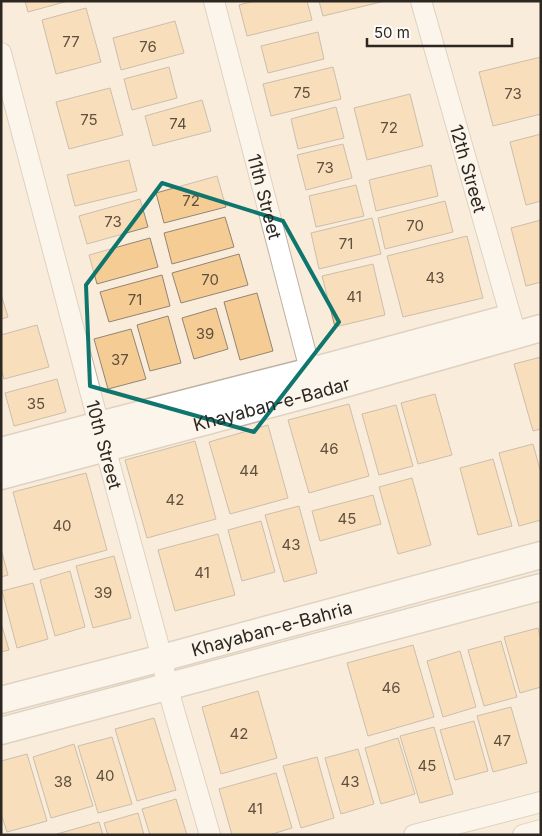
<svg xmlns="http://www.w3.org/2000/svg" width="542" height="836" font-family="Inter,sans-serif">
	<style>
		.building { fill: #f6cc95; stroke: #918575 }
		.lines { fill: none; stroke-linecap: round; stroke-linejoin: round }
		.minor-casing { stroke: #beb1a1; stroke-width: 22 }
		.major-casing { stroke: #beb1a1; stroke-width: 29 }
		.minor { stroke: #fff; stroke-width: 20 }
		.major { stroke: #fff; stroke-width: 26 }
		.marked { fill: none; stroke: #0f766e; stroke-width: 4; stroke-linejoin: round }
		.labels { text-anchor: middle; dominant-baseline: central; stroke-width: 4.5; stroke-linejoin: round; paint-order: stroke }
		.number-label { font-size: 15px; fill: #5e503d }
		.street-label { font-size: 18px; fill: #2c2720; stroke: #fefbf8 }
	</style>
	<rect width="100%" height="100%" fill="#faecdb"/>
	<g class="building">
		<path d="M25 1H68L28 12Z"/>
		<path d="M254 1H307L312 20 247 36 239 5Z"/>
		<path d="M319 1H385L323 16Z"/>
		<path d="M86 8 101 62 56 74 42 20Z"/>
		<path d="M175 21 184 53 121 70 113 38Z"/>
		<path d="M318 32 324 59 268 73 261 46Z"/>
		<path d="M541 57V114L493 126 479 72Z"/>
		<path d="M169 67 177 98 132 110 124 79Z"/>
		<path d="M333 67 341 99 271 116 263 84Z"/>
		<path d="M110 88 123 135 69 149 56 102Z"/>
		<path d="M410 94 423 146 367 160 354 108Z"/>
		<path d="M202 100 211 131 153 146 145 116Z"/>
		<path d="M336 107 344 138 298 149 291 119Z"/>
		<path d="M541 134V201L526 205 510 142Z"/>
		<path d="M343 144 352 178 306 190 297 155Z"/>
		<path d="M129 160 137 191 75 206 67 175Z"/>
		<path d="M431 165 438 196 376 211 369 180Z"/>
		<path d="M217 176 226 207 164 223 156 193Z"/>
		<path d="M356 185 364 216 316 227 309 196Z"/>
		<path d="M140 199 148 227 87 244 79 216Z"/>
		<path d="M445 201 453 232 385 249 378 218Z"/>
		<path d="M225 217 234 247 172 264 164 233Z"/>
		<path d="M372 218 381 254 319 269 311 233Z"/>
		<path d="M541 220V282L526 286 511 228Z"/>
		<path d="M467 236 483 298 403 317 387 256Z"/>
		<path d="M150 238 158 267 97 284 89 255Z"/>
		<path d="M239 254 248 285 181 303 172 273Z"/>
		<path d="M373 264 385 315 335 327 322 276Z"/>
		<path d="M162 275 170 306 109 322 100 292Z"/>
		<path d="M257 293 273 351 240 360 224 302Z"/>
		<path d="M1 294 8 317 1 319Z"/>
		<path d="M216 308 228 349 194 359 182 318Z"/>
		<path d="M168 316 181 363 150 371 137 325Z"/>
		<path d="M37 325 49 367 4 379 1 368V335Z"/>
		<path d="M131 329 146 379 108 389 94 339Z"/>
		<path d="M541 357V429L533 431 514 364Z"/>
		<path d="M57 379 66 412 14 426 5 393Z"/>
		<path d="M435 394 452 455 418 464 401 403Z"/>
		<path d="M349 404 369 476 309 493 288 420Z"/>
		<path d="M396 405 413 466 379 475 362 414Z"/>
		<path d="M268 425 288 498 230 514 209 442Z"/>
		<path d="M195 441 216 519 147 538 125 460Z"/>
		<path d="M533 444 541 473V520L519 526 499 453Z"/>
		<path d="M493 459 512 526 478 535 460 468Z"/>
		<path d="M86 473 107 550 34 570 13 492Z"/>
		<path d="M412 478 431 545 398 554 379 487Z"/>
		<path d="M373 495 381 524 320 541 312 511Z"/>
		<path d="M299 506 317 573 284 582 265 515Z"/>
		<path d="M261 521 275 572 242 581 228 530Z"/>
		<path d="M218 534 235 595 175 611 158 550Z"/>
		<path d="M1 549 8 575 1 577Z"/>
		<path d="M114 556 131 618 93 628 76 566Z"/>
		<path d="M70 571 85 627 55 636 40 580Z"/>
		<path d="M33 583 48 639 17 648 2 591Z"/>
		<path d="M1 623 9 650 1 652Z"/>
		<path d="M538 628 541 639V687L520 693 504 637Z"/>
		<path d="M501 641 517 697 484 706 468 650Z"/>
		<path d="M413 645 434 717 368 736 347 663Z"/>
		<path d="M460 651 476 707 443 717 427 661Z"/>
		<path d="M258 691 277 758 221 774 202 707Z"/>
		<path d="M511 707 527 763 493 772 477 716Z"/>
		<path d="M154 718 176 790 137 801 115 729Z"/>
		<path d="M474 721 488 771 455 780 440 730Z"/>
		<path d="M434 727 453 794 420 803 400 736Z"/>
		<path d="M112 737 132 804 98 813 78 746Z"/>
		<path d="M398 738 415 794 381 804 365 748Z"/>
		<path d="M74 744 93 806 51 818 33 757Z"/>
		<path d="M358 749 374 804 341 814 325 758Z"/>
		<path d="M27 754 47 821 7 832 1 814V761Z"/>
		<path d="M317 757 334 818 301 828 283 766Z"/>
		<path d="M276 773 292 828 269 835H232L219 789Z"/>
		<path d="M176 799 187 835H150L142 809Z"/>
		<path d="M138 813 144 835H108L104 823Z"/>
		<path d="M99 822 103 835 57 834Z"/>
	</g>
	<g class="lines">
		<defs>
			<g id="minor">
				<path id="s1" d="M214 1 314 385"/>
				<path id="s2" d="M421 1 516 335"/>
				<path id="s3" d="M1 53 99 425 162 658 167 686 210 835"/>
				<path d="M414 835 541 802"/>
				<path d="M523 835 541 830"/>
			</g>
			<g id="major">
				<path d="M1 451 99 425 311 371 501 320"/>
				<path id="s4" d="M1 476 316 392 541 328"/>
				<path id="s5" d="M1 700 162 658 541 555"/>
				<path d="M1 731 541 587"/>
			</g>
		</defs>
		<use href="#minor" class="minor-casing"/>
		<use href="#major" class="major-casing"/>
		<use href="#minor" class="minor"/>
		<use href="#major" class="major"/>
	</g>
	<path d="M0 0H542V836H0ZM162 183 283 221 339 322 254 432 90 386 86 285Z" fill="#faecdb" fill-opacity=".55" fill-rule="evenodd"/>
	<path class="marked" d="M162 183 283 221 339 322 254 432 90 386 86 285Z"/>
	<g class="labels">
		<g class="number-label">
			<text x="71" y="41">77</text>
			<text x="148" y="46">76</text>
			<text x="302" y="92">75</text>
			<text x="513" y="93">73</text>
			<text x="89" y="119">75</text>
			<text x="178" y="123">74</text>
			<text x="389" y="127">72</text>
			<text x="325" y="167">73</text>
			<text x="191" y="200">72</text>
			<text x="113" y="221">73</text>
			<text x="415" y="225">70</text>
			<text x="346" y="243">71</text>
			<text x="435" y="277">43</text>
			<text x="210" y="279">70</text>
			<text x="354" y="296">41</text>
			<text x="135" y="299">71</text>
			<text x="205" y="333">39</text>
			<text x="120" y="359">37</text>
			<text x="36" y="403">35</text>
			<text x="329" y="448">46</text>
			<text x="249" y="470">44</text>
			<text x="175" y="499">42</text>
			<text x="347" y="518">45</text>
			<text x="62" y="525">40</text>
			<text x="291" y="544">43</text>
			<text x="202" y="572">41</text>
			<text x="103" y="592">39</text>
			<text x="391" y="687">46</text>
			<text x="239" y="733">42</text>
			<text x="502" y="740">47</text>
			<text x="427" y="765">45</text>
			<text x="105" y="775">40</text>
			<text x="63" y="781">38</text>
			<text x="350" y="781">43</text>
			<text x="255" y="808">41</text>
		</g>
		<g class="street-label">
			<text stroke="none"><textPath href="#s2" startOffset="174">12th Street</textPath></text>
			<text stroke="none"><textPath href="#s1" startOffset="202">11th Street</textPath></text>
			<text stroke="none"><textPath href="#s4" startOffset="280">Khayaban-e-Badar</textPath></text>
			<text stroke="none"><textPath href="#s3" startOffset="405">10th Street</textPath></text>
			<text stroke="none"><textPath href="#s5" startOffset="280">Khayaban-e-Bahria</textPath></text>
		</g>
	</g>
	<rect width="542" height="836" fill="none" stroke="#2c2720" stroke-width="5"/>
	<path d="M367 38v8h145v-8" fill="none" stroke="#2c2720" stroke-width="2.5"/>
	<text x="374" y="38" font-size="15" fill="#2c2720" stroke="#fefbf8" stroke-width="4" paint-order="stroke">50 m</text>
</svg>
